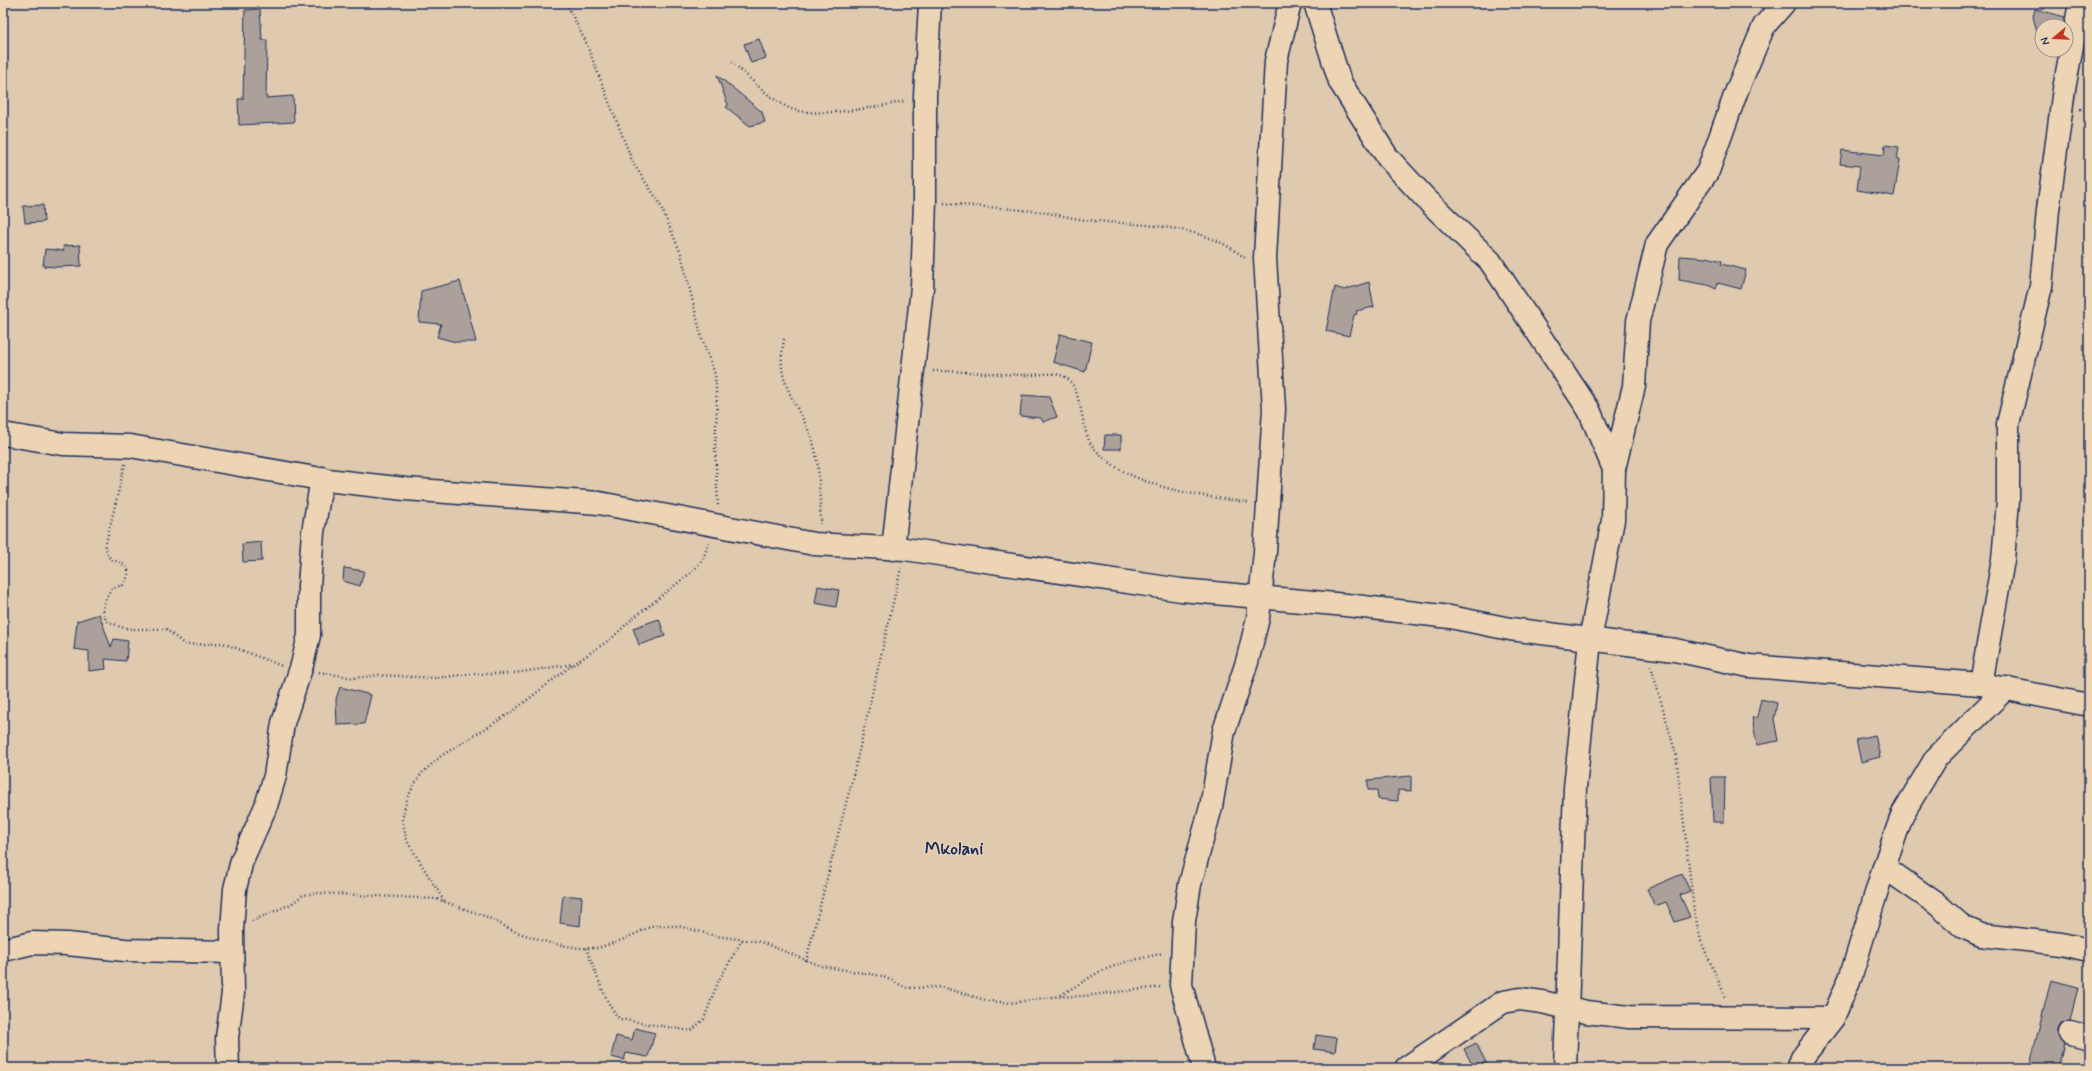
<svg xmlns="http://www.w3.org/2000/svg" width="2092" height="1071" font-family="Mynerve,sans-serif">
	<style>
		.building { fill: #aba19a; stroke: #1b2f5e }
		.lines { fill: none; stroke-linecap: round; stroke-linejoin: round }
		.minor-casing { stroke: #1b2f5e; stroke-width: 25 }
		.path { stroke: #1b2f5e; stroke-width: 2.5; stroke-dasharray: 1 3; stroke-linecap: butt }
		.minor { stroke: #ecd4b4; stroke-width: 22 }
		.labels { text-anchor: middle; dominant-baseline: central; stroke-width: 3; stroke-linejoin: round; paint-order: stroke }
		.quarter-label { font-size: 18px; font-weight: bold; fill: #1b2f5e; stroke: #ecd4b4 }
	</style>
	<rect width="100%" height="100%" fill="#dfcaaf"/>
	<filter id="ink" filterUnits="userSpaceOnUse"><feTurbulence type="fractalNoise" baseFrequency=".025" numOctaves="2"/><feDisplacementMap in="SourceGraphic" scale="8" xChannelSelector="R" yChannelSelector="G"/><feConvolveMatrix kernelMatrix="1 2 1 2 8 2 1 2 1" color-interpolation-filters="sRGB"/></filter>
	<g filter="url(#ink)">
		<g class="building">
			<path d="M260 9 262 40H267L266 98 293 96 294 122 239 125 238 99H243L245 10Z"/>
			<path d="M2035 9 2065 17 2063 26H2042V34L2038 35 2033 17Z"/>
			<path d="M759 39 766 58 751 63 744 44Z"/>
			<path d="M717 75 762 112 765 122 750 126 726 107 728 105Z"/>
			<path d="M1885 145 1899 147 1897 159 1900 160 1894 196 1857 190 1860 166 1840 164 1842 150 1884 155Z"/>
			<path d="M43 205 44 222 25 223 23 206Z"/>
			<path d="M80 245 81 266 56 267 43 266 45 249 64 251 63 246Z"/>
			<path d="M1680 256 1707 258V257L1722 261 1721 264 1746 270 1741 289 1718 283 1716 289 1708 285 1679 280Z"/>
			<path d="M460 281 468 310 476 342H456L437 337 441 324 419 322 421 291Z"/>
			<path d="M1369 282 1374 307 1356 311 1357 314 1354 315 1349 336 1326 331 1335 287 1344 290Z"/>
			<path d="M1060 334 1092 342 1085 372 1053 362Z"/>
			<path d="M1022 395 1049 397 1057 417 1043 422 1041 418 1020 416Z"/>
			<path d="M1105 435H1121V449H1104Z"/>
			<path d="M261 542 262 561 243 562 242 544Z"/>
			<path d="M344 568 364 571 360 586 343 581Z"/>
			<path d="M818 586 839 590 836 607 815 603Z"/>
			<path d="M99 614 111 647 114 639 128 641 126 661 105 659 106 669 89 671V651L74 649 77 621Z"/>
			<path d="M659 619 665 636 639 645 633 628Z"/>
			<path d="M340 687 371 695 364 724 337 725 336 699Z"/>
			<path d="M1761 699 1777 703 1774 719 1778 741 1757 745 1752 718 1757 717Z"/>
			<path d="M1875 735 1880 757 1861 762 1856 739Z"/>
			<path d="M1411 776V791L1398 790V801L1378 799 1377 790H1368V780Z"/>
			<path d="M1711 777H1725L1724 822H1713Z"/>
			<path d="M1682 874 1690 891 1680 895 1690 917 1675 922 1666 902 1655 906 1647 889Z"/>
			<path d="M563 895 582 897 580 926 560 923Z"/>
			<path d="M2051 980 2078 987 2070 1021 2061 1024 2058 1030V1037L2064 1043 2058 1068H2029Z"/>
			<path d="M635 1028 655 1033 648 1057 626 1053 624 1060 611 1057 616 1036 632 1040Z"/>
			<path d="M1316 1035 1337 1038 1335 1052 1314 1049Z"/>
			<path d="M1476 1043 1489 1068H1474L1464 1049Z"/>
		</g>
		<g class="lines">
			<defs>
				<g id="minor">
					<path d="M1315 3 1340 82 1388 158 1426 199 1490 261 1589 410 1614 469 1613 520 1590 640 1575 788 1565 1068"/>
					<path d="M3 434 63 444 130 446 327 480 405 489 599 503 814 544 905 549 1181 590 1346 605 1450 617 1510 629 1675 650 1749 666 1981 684 2089 705"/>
					<path d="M1614 469 1634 386 1638 321 1657 244 1708 171 1737 90 1764 26 1784 3"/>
					<path d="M893 549 922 288 925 201V96L930 3"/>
					<path d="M1981 684 2003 560 2008 501V424L2041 286 2048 210 2064 89 2080 3"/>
					<path d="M1884 867 1937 904 1963 927 1981 935 2061 944 2089 950"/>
					<path d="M3 950 32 943 67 944 125 950 232 952"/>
					<path d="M2070 1033 2089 1038"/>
					<path d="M228 1068 227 1038 233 993 232 930 235 889 242 860 266 806 275 776 283 723 302 665 309 635V586L313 532 322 478"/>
					<path d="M1204 1068 1181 985 1184 921 1190 884 1211 807 1224 731 1247 662 1258 618 1265 552 1274 409 1265 258 1276 61 1290 3"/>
					<path d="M1406 1068 1503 1002 1520 999 1542 1002 1586 1012 1629 1017 1833 1018"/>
					<path d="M1798 1068 1802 1058 1833 1018 1851 976 1884 867 1903 813 1936 758 2006 688"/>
				</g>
			</defs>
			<use href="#minor" class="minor-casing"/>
			<g class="path">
				<path d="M566 3 585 40 633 163 659 202 681 254 702 339 715 374 717 407 715 447 718 506"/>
				<path d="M732 62C750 78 767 97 789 108 813 119 879 107 905 101"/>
				<path d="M2080 109 2089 112"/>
				<path d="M944 203C976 207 1009 208 1041 212 1056 214 1071 218 1086 220 1139 226 1203 222 1246 259"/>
				<path d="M784 339C782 352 780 365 784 378 791 403 809 424 815 449 820 472 819 496 821 520L820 524"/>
				<path d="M933 371C963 371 993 374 1024 375 1036 376 1051 371 1063 376 1083 384 1080 431 1093 447 1129 489 1199 495 1250 503"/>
				<path d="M125 464 105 547 110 559C125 564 135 568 123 585L112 588C105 598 100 609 106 620L120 627 132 629H166L185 645 223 643 282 666"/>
				<path d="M1651 666 1676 755 1694 911 1701 941 1726 998"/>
				<path d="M319 672 354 678 379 675 435 678 469 674H508L574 664 612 638 631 620 693 571 703 559 709 543"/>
				<path d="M444 901 407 841 402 819 408 796 421 774 441 756 512 712 572 665"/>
				<path d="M252 921 291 904 303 895 317 893 437 899 487 917 516 932 550 943 579 948H598L622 940 652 926H678L716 936 761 942 821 966 882 976 907 988 941 987 989 1001 1011 1003 1050 997 1083 996 1161 987"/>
				<path d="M586 948C594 967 606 1006 620 1019L691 1031 704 1019 718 982 742 940"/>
				<path d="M806 961 856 764 901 568"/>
				<path d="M1061 995 1099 972 1122 963 1163 953"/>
			</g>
			<use href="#minor" class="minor"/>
		</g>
	</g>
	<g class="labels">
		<g class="quarter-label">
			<text x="954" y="849">Mkolani</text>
		</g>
	</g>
	<rect width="2092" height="1071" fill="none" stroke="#ecd4b4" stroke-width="16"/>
	<rect x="8" y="8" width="2076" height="1055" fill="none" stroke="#1b2f5e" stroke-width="1.5" filter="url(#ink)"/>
	<g transform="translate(2054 38) rotate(251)"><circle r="19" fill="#ecd4b4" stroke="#989292"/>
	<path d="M0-3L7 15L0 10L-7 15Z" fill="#c8321e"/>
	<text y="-6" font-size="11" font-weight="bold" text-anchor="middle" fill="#1b2f5e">N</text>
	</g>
</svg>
